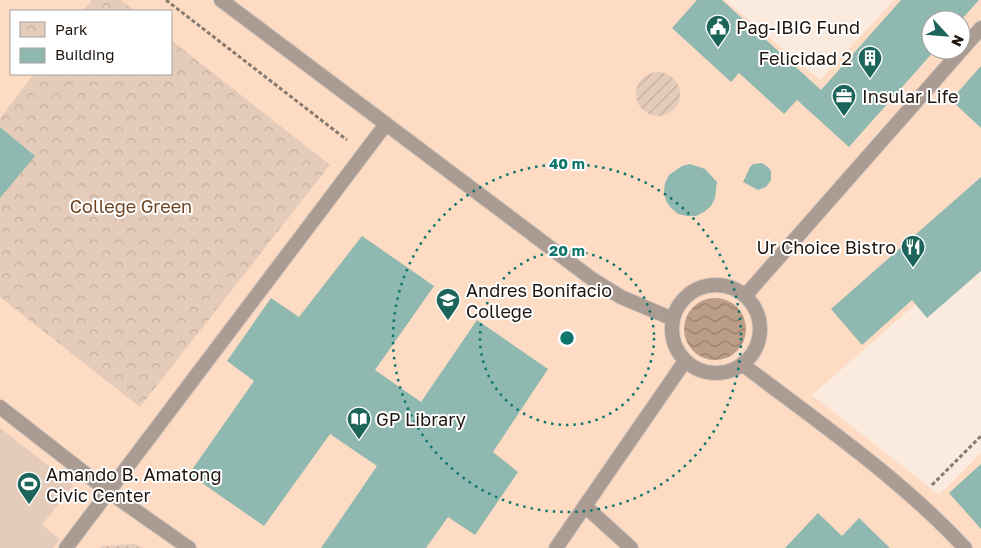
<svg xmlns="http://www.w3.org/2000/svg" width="981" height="548" font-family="'Golos Text',sans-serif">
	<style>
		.built { fill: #fedbc3; fill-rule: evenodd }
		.grass { fill: url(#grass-dots) }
		.park { fill: url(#park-crowns) }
		.garden { fill: url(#garden-furrows) }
		.pitch { fill: #e5cbb9 }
		.water { fill: url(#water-waves) }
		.building { fill: #8eb8b0 }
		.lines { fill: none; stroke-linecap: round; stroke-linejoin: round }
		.lane-casing { stroke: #d8c8bd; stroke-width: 16 }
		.path { stroke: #877a71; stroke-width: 3; stroke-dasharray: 4 2.5; stroke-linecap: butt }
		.lane { stroke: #aa9c93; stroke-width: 14 }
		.ring { fill: none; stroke: #0f766e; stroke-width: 2.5; stroke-dasharray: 2.5 5 }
		.labels { text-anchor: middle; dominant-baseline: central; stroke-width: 4; stroke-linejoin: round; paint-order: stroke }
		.poi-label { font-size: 18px; fill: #201610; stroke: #fff; text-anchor: start }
		.park-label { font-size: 18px; fill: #6f4321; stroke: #fff }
		.centre { fill: #0f766e; stroke: #fff; stroke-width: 2.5 }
		.ring-label { font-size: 15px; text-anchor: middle; font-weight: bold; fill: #0f766e; stroke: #fff; stroke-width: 4; stroke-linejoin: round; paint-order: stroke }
	</style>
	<defs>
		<pattern id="grass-dots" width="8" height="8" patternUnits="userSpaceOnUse" patternTransform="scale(1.25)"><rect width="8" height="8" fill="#e5cbb9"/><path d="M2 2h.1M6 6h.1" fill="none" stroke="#c4ae9e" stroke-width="1.8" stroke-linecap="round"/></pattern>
		<pattern id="park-crowns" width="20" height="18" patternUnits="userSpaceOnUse" patternTransform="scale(1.25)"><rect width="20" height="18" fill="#e5cbb9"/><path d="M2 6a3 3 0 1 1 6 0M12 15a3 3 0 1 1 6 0" fill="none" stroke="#c4ae9e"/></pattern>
		<pattern id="garden-furrows" width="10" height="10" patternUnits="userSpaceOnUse" patternTransform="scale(1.25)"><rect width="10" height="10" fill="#e5cbb9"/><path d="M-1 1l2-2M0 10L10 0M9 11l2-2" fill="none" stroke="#c4ae9e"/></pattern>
		<pattern id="water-waves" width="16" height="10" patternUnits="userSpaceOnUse" patternTransform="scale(1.25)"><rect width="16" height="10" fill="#bc9d88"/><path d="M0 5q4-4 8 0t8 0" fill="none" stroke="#987f6e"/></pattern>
	</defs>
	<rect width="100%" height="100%" fill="#fbeade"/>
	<path class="built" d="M0 0H725L820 80 894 0H981V247L812 395 939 495 981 453V548H0ZM11 11H171V74H11ZM931 20H961V50H931Z"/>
	<path class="grass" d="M135 544 144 548H100L102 546Z"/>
	<g class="park">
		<path d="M92 0H121L135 11H83Z"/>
		<path d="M171 40 330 165 140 407 0 297V118L34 74H171Z"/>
	</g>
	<circle class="garden" cx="658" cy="94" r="22"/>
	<path class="pitch" d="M0 428 73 485 42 525 60 539 53 548H0Z"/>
	<circle class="water" cx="715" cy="329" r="31"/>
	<g class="building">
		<path d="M697 0H722L821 90 901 0H979L961 20H931V50H935L849 147 797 100 784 114 739 73 731 82 672 28Z"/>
		<path d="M981 66V128L951 100Z"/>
		<path d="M0 127 35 156 0 198Z"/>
		<path d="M762 163 769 168 771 171V180L766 187 758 190 743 182 750 167 753 164Z"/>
		<path d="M690 164 705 169 717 182 715 198 711 206 704 212 696 216H687L678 214 671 208 666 201 664 192 665 183 669 175 682 166Z"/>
		<path d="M981 177V271L927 318 912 300 862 345 831 309Z"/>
		<path d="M362 236 434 286 375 370 421 402 477 320 548 369 493 452 518 472 475 535 448 517 426 548H321L377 466 330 434 264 526 189 474 254 381 227 361 271 298 299 317Z"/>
		<path d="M981 464V529L949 493Z"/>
		<path d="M818 513 842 536 859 518 890 548H785Z"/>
	</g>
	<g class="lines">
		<defs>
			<g id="lane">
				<path d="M221 0 592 279 621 297 673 319"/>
				<circle cx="716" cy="329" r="44"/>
				<path d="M745 296 981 28"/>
				<path d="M742 364C818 422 900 478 965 548"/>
				<path d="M0 407 109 492 189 548"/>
				<path d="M585 506 631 548"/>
				<path d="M66 548 386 124"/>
				<path d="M556 548 685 361"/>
			</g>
		</defs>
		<use href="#lane" class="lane-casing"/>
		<g class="path">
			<path d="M166 0 347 140"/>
			<path d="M932 485 981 436"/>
		</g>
		<use href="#lane" class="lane"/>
	</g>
	<g class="ring">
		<circle cx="567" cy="338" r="87"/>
		<circle cx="567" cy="338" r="174"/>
	</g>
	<defs>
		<symbol id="civic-pin" viewBox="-11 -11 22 30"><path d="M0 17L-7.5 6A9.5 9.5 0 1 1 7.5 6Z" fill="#1d655a" stroke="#fff"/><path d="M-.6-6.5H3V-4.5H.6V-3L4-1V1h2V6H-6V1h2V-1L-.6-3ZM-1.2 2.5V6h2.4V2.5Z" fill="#fff"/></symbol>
		<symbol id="building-pin" viewBox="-11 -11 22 30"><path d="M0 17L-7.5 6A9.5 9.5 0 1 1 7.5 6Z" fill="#1d655a" stroke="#fff"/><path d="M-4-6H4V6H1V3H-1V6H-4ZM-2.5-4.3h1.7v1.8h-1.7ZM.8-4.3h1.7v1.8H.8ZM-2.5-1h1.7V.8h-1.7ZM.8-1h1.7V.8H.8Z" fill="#fff"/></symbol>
		<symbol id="office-pin" viewBox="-11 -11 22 30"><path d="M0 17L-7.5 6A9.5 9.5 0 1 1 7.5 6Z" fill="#1d655a" stroke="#fff"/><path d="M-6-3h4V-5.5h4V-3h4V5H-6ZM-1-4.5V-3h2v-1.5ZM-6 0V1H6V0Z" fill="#fff"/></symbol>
		<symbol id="restaurant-pin" viewBox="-11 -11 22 30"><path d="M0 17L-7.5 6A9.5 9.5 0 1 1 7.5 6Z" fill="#1d655a" stroke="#fff"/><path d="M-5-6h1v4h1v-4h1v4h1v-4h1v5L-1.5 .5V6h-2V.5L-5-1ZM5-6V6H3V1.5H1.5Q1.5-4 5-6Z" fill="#fff"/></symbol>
		<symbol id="university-pin" viewBox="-11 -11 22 30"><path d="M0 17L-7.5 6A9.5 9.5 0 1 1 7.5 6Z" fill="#1d655a" stroke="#fff"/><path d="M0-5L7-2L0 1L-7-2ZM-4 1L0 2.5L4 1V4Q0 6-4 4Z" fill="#fff"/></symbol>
		<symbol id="library-pin" viewBox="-11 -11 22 30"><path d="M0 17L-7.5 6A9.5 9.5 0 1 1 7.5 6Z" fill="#1d655a" stroke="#fff"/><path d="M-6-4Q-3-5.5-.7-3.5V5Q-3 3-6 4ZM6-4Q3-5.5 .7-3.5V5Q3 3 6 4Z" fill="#fff"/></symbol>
		<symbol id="stadium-pin" viewBox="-11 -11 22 30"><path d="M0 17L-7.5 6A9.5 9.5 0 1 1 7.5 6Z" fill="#1d655a" stroke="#fff"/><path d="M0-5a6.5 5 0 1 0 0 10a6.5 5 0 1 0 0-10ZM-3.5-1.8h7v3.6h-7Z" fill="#fff"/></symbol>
	</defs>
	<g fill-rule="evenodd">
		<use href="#civic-pin" x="704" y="13" width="28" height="38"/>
		<use href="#building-pin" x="856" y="44" width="28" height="38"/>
		<use href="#office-pin" x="830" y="82" width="28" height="38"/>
		<use href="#restaurant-pin" x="899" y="233" width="28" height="38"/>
		<use href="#university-pin" x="434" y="286" width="28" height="38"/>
		<use href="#library-pin" x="345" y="405" width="28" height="38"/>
		<use href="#stadium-pin" x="15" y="470" width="28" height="38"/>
	</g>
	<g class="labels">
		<g class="poi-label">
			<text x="736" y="27">Pag-IBIG Fund</text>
			<text x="852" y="58" text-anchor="end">Felicidad 2</text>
			<text x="862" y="96">Insular Life</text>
			<text x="896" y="247" text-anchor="end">Ur Choice Bistro</text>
			<text x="466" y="290">Andres Bonifacio<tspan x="466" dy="21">College</tspan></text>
			<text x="376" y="419">GP Library</text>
			<text x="46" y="474">Amando B. Amatong<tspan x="46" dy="21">Civic Center</tspan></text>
		</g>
		<g class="park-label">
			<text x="131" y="206">College Green</text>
		</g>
	</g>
	<circle cx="567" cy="338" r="8" class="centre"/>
	<g class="ring-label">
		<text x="567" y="169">40 m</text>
		<text x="567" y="256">20 m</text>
	</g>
	<rect x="10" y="10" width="162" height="65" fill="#ffffff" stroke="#a6a29f"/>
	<rect x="20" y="22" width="25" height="15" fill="url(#park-crowns)" stroke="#a6a29f"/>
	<text x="55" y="35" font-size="15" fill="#201610">Park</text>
	<rect x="20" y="48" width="25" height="15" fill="#8eb8b0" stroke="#a6a29f"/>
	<text x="55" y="60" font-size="15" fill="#201610">Building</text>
	<g transform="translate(946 35) rotate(116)"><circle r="24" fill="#ffffff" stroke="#a6a29f"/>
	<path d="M0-4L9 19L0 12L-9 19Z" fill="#1d655a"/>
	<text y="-8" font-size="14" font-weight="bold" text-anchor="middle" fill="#201610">N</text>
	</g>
</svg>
